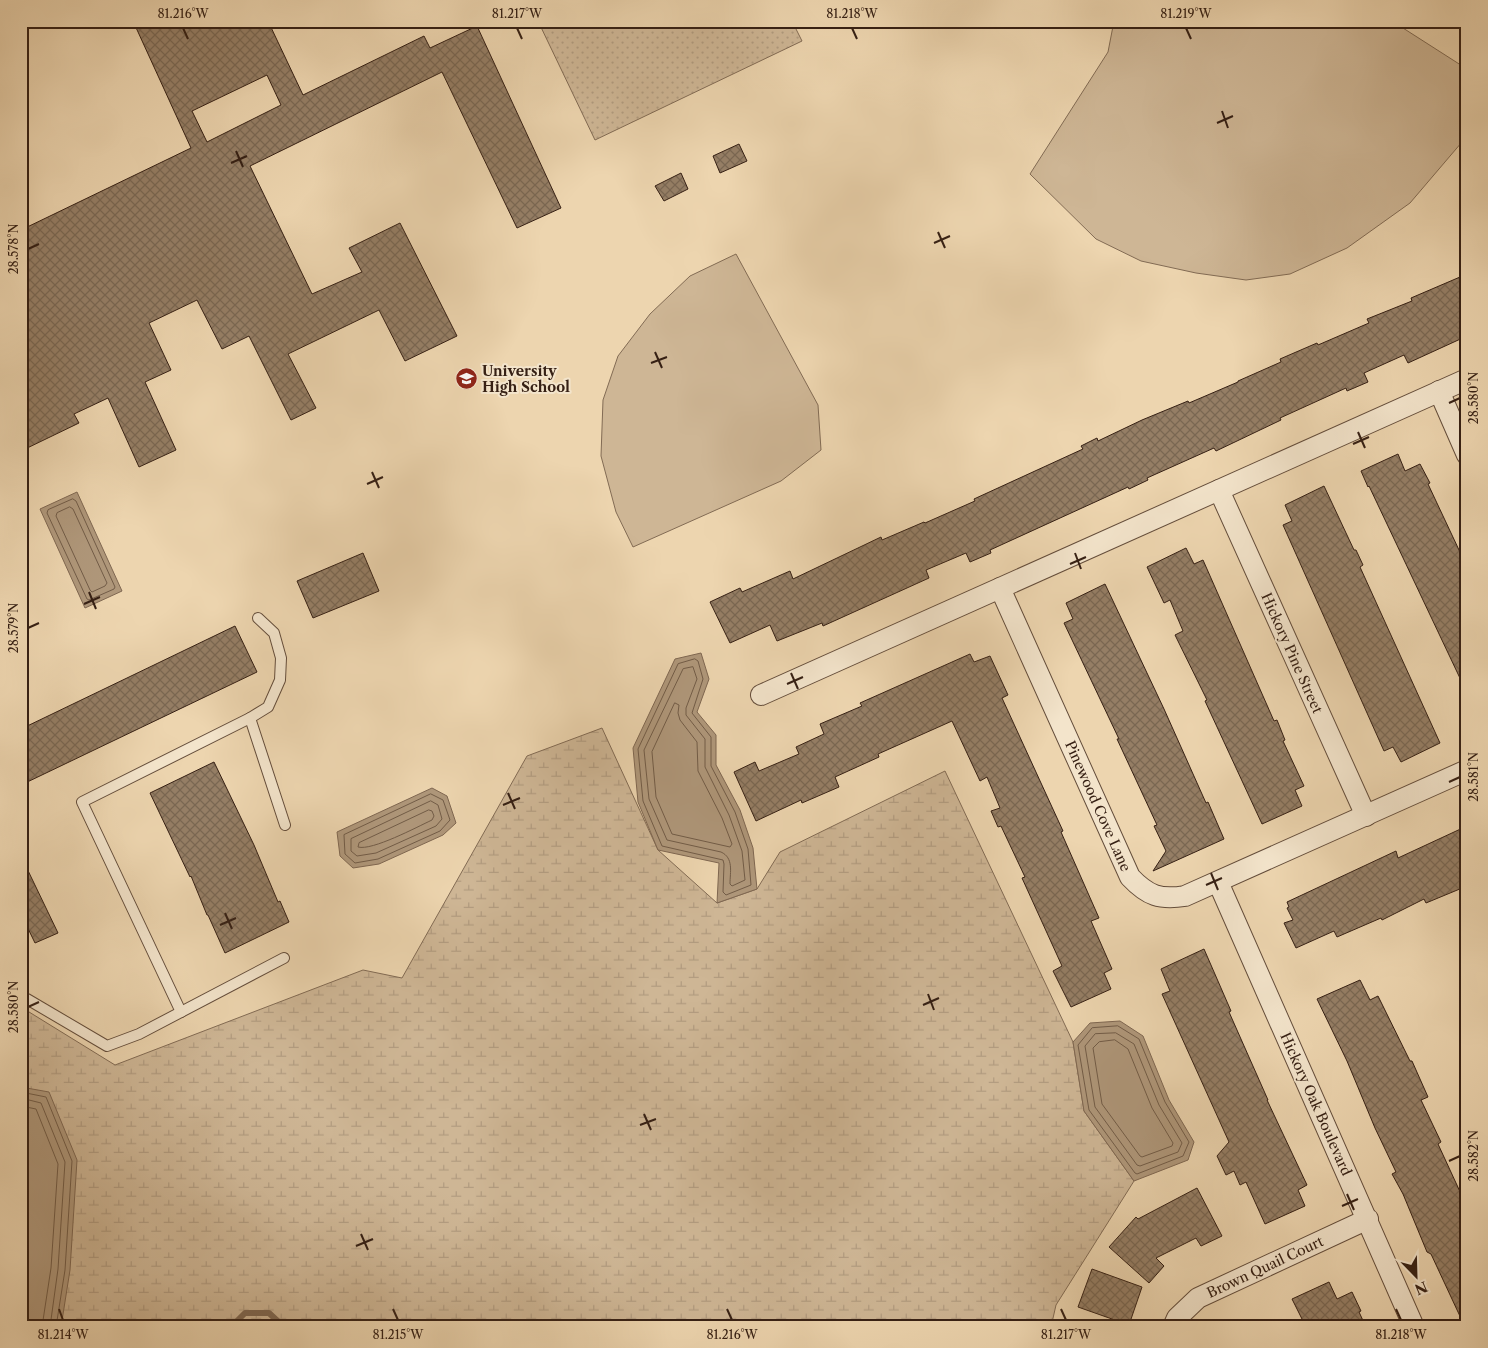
<svg xmlns="http://www.w3.org/2000/svg" width="1488" height="1348" font-family="'Libre Caslon Text',serif">
	<style>
		.grass { fill: #ceb695; stroke: #826b54 }
		.wetland { fill: url(#wetland-marsh); stroke: #826b54 }
		.park { fill: url(#park-dots); stroke: #826b54 }
		.water { fill: #af977a; stroke: #7f6751 }
		.lines { fill: none; stroke-linecap: round; stroke-linejoin: round }
		.shore { stroke: #725c47; stroke-width: 1 }
		.stream { stroke: #7f6751; stroke-width: 6 }
		.building { fill: url(#building-cross-hatch); stroke: #362014; fill-rule: evenodd }
		.lane-casing { stroke: #644d3b; stroke-width: 12 }
		.street-casing { stroke: #644d3b; stroke-width: 22 }
		.lane { stroke: #f3e4cb; stroke-width: 10 }
		.street { stroke: #f3e4cb; stroke-width: 20 }
		.ticks { fill: none; stroke: #362014; stroke-width: 2 }
		.labels { text-anchor: middle; dominant-baseline: central; stroke-width: 4; stroke-linejoin: round; paint-order: stroke }
		.poi-label { font-size: 14px; font-weight: bold; fill: #362014; stroke: #f3e4cb; text-anchor: start }
		.street-label { font-size: 14px; fill: #362014; stroke: #f3e4cb }
		.neatline { fill: none; stroke: #362014; stroke-width: 2 }
		.ticks-label { font-size: 12px; text-anchor: middle; fill: #362014 }
	</style>
	<defs>
		<pattern id="wetland-marsh" width="20" height="14" patternUnits="userSpaceOnUse" patternTransform="scale(1.25)"><rect width="20" height="14" fill="#ceb695"/><path d="M1 5h8M5 5V1M11 12h8M15 12V8" fill="none" stroke="#b29c80"/></pattern>
		<pattern id="park-dots" width="8" height="8" patternUnits="userSpaceOnUse" patternTransform="scale(1.25)"><rect width="8" height="8" fill="#ceb695"/><path d="M2 2h.1M6 6h.1" fill="none" stroke="#b29c80" stroke-width="1.8" stroke-linecap="round"/></pattern>
		<pattern id="building-cross-hatch" width="8" height="8" patternUnits="userSpaceOnUse" patternTransform="scale(1.25)"><rect width="8" height="8" fill="#957e65"/><path d="M0 0l8 8M0 8l8-8" fill="none" stroke="#7a6752"/></pattern>
	</defs>
	<rect width="100%" height="100%" fill="#edd5af"/>
	<filter id="stains"><feTurbulence type="fractalNoise" baseFrequency=".004" numOctaves="4"/><feColorMatrix values="0 0 0 0 .2 0 0 0 0 .09 0 0 0 0 .02 0 0 0 .5 -.17"/></filter>
	<radialGradient id="worn" r=".72"><stop offset=".6" stop-color="#630" stop-opacity="0"/><stop offset="1" stop-color="#630" stop-opacity=".3"/></radialGradient>
	<g class="grass">
		<path d="M1114 21H1392L1467 69V132L1462 142 1410 203 1347 248 1290 274 1246 280 1196 273 1141 261 1096 239 1030 174 1108 52Z"/>
		<path d="M736 254 818 405 821 450 781 481 633 547 616 512 601 456 603 400 618 356 650 314 690 276Z"/>
	</g>
	<path class="wetland" d="M602 728 658 850 717 903 757 889 780 852 945 771 1073 1042 1084 1111 1134 1181 1056 1305 1051 1327H21V1007L115 1065 363 970 402 978 527 756Z"/>
	<path class="park" d="M538 21H792L802 41 595 140Z"/>
	<g class="water">
		<path d="M77 492 122 591 85 608 40 509Z"/>
		<path d="M701 653 709 679 697 712 716 735V765L740 810 753 848 757 889 717 903 719 863 658 850 638 802 633 748 675 659Z"/>
		<path d="M432 788 447 796 456 823 443 835 379 864 353 868 340 856 337 832Z"/>
		<path d="M1120 1021 1143 1036 1169 1100 1194 1142 1188 1160 1134 1181 1084 1111 1073 1042 1090 1023Z"/>
		<path d="M21 1087 49 1092 77 1160 70 1270 61 1327H21Z"/>
	</g>
	<g class="lines">
		<g class="shore">
			<path d="M73 499 76 501 115 587 114 589 89 600 87 599 47 513 48 510Z"/>
			<path d="M70 507 73 509 107 583 105 586 92 592 90 590 56 516 57 513Z"/>
			<path d="M695 659 698 661 703 679 692 713 711 737V766L735 812 748 849 751 885 726 895 723 892 724 864 723 860 662 846 643 801 638 749 678 664Z"/>
			<path d="M693 667 697 679 686 708V715L705 739V767L729 815 742 851 745 880 732 886 730 884C730 872 734 858 721 852L667 840 649 799 644 750 683 669Z"/>
			<path d="M675 703 679 705 678 713 680 720 697 742 698 771 722 818 732 844 730 847 672 834 656 797 652 752Z"/>
			<path d="M431 794 443 800 450 820 440 831 378 859 355 863 345 854 344 835Z"/>
			<path d="M431 801 438 805 442 819 436 826 376 853 357 856 351 851V839Z"/>
			<path d="M429 810 432 811 434 816 432 820C417 827 372 851 358 847L359 843Z"/>
			<path d="M1118 1026 1139 1039 1165 1102 1189 1142 1183 1156 1137 1174 1135 1173 1089 1110 1078 1045 1092 1028Z"/>
			<path d="M1116 1033 1134 1044 1159 1105 1182 1143 1178 1152 1140 1166 1137 1165 1095 1107 1085 1046 1095 1034Z"/>
			<path d="M1115 1040 1128 1049 1152 1108 1173 1143 1172 1146 1142 1157 1140 1156 1102 1104 1093 1048 1099 1042Z"/>
			<path d="M21 1092 46 1097 72 1161 65 1270 56 1327"/>
			<path d="M21 1098 41 1103 65 1162 58 1269 50 1327"/>
			<path d="M21 1106 36 1109 58 1164 51 1268 42 1327"/>
		</g>
		<path class="stream" d="M231 1327 245 1313H269L284 1327"/>
	</g>
	<g class="building">
		<path d="M133 21H268L303 95 424 36 430 48 477 26 561 208 517 228 442 72 250 166 312 294 362 272 349 248 400 223 457 336 405 361 379 310 288 354 316 408 291 420 249 336 222 349 197 300 149 323 171 370 145 382 176 450 139 467 108 398 74 414 79 423 21 451V230L191 148ZM267 75 281 105 207 142 192 111Z"/>
		<path d="M739 144 747 161 720 173 713 156Z"/>
		<path d="M681 173 688 189 664 201 655 186Z"/>
		<path d="M1467 274V336L1408 363 1404 355 1364 373 1368 382 1347 391 1346 388 1280 418 1281 420 1237 441 1216 451 1214 448 1147 478 1148 480 1129 489 1128 487 990 550 991 553 970 562 966 553 926 570 929 578 823 626 822 623 777 641 770 625 730 643 710 602 740 588 742 592 790 571 793 579 881 537 882 540 924 522 925 523 975 501 974 499 1083 449 1081 446 1097 438 1098 441 1142 420 1188 401 1189 403 1238 382V381L1281 362 1280 359 1317 343 1318 345 1369 323 1367 319 1412 301 1411 298Z"/>
		<path d="M1398 454 1405 471 1420 464 1430 483 1428 484 1467 567V693L1369 486 1368 487 1361 471Z"/>
		<path d="M1324 486 1354 550H1356L1363 565 1360 567 1440 743 1401 762 1393 747 1384 751 1283 525 1292 521 1285 505Z"/>
		<path d="M1186 548 1194 564 1203 560 1274 721 1277 720 1285 740 1283 741 1304 786 1295 790 1302 806 1262 824 1205 701 1207 700 1175 635 1183 631 1170 600 1164 603 1147 567Z"/>
		<path d="M363 553 379 591 313 618 297 581Z"/>
		<path d="M1105 584 1164 709 1206 803 1208 802 1224 839 1153 871 1166 851 1154 826 1157 825 1117 739H1119L1064 623 1073 619 1066 603Z"/>
		<path d="M235 626 257 672 21 785V729Z"/>
		<path d="M970 654 974 662 990 656 1008 695 1002 698 1063 831 1061 832 1099 918 1091 921 1112 969 1104 973 1111 989 1071 1007 1053 971 1062 966 1022 878 1025 877 1001 826 998 827 991 811 1000 808 987 777 980 781 952 721 878 754 879 757 835 777 839 787 802 803 801 800 756 821 734 772 755 762 759 771 799 754 796 747 824 734 820 724 862 706 860 703Z"/>
		<path d="M214 762 254 845 278 902 280 901 289 922 225 953 208 915H207L191 876 190 877 150 793Z"/>
		<path d="M1467 826V886L1426 903 1424 899 1382 920 1381 918 1337 937 1334 931 1296 948 1284 923 1293 920 1287 908 1289 907 1287 902 1396 851 1398 858Z"/>
		<path d="M21 856 58 933 35 943 21 914Z"/>
		<path d="M1204 949 1231 1011 1229 1012 1268 1100H1267L1307 1185 1298 1190 1305 1206 1265 1224 1246 1182 1240 1185 1234 1171 1226 1175 1217 1156 1229 1142 1162 994 1170 991 1161 969Z"/>
		<path d="M1360 980 1370 1000 1378 996 1410 1061H1412L1428 1097 1421 1100 1441 1142 1438 1144 1462 1196 1467 1194V1327H1465L1431 1254 1427 1252 1403 1194 1392 1174 1396 1172 1375 1128 1347 1061 1317 999Z"/>
		<path d="M1197 1188 1222 1236 1201 1246 1196 1238 1156 1258 1164 1266 1149 1283 1109 1247 1136 1217 1138 1219Z"/>
		<path d="M1092 1269 1142 1287 1129 1325 1078 1307Z"/>
		<path d="M1329 1282 1337 1299 1352 1292 1361 1311 1359 1312 1366 1327H1306L1292 1299Z"/>
	</g>
	<g class="lines">
		<defs>
			<g id="lane">
				<path d="M250 718 285 825"/>
				<path d="M21 999H27L107 1046 139 1034 284 958"/>
				<path d="M181 1012 82 802 250 718 268 707 280 680 281 658 274 633 258 618"/>
			</g>
			<g id="street">
				<path d="M1439 391 1467 455"/>
				<path d="M1219 490 1366 816"/>
				<path d="M1000 588 1130 877C1148 896 1160 900 1185 896L1467 770"/>
				<path d="M761 695 1467 379"/>
				<path d="M1218 882 1414 1327"/>
				<path d="M1173 1327 1177 1318 1198 1298 1368 1219"/>
			</g>
		</defs>
		<use href="#lane" class="lane-casing"/>
		<use href="#street" class="street-casing"/>
		<use href="#lane" class="lane"/>
		<use href="#street" class="street"/>
	</g>
	<path class="ticks" d="M183 28 188 39M517 28 522 39M852 28 857 39M1186 28 1191 39M1222 111 1228 128M1217 123 1233 116M236 151 243 167M231 163 247 156M938 232 945 248M934 243 950 236M28 249 39 244M655 352 662 368M651 363 667 357M1449 403 1460 398M1358 432 1365 448M1353 444 1369 437M372 472 379 488M367 484 383 477M1075 553 1081 569M1070 564 1086 557M89 592 96 609M84 604 100 597M28 628 39 623M791 673 798 689M787 684 803 677M1449 782 1460 777M508 793 515 809M503 805 520 798M1211 873 1218 890M1206 885 1222 878M225 913 232 929M220 925 236 918M928 994 934 1010M923 1005 939 998M28 1007 39 1002M644 1114 651 1130M640 1125 656 1119M1449 1161 1460 1156M1347 1194 1354 1210M1342 1206 1358 1199M361 1234 368 1250M356 1246 373 1239M59 1309 63 1320M393 1309 398 1320M727 1309 732 1320M1061 1309 1066 1320M1396 1309 1401 1320"/>
	<defs>
		<symbol id="school-disc" viewBox="-11 -11 22 22"><circle r="9.5" fill="#8f2418" stroke="#f3e4cb"/><path d="M0-5L7-2L0 1L-7-2ZM-4 1L0 2.5L4 1V4Q0 6-4 4Z" fill="#fff"/></symbol>
	</defs>
	<g fill-rule="evenodd">
		<use href="#school-disc" x="454" y="366" width="25" height="25"/>
	</g>
	<g class="labels">
		<g class="poi-label">
			<text x="482" y="371">University<tspan x="482" dy="16">High School</tspan></text>
		</g>
		<g class="street-label">
			<text transform="translate(1292 653) rotate(66)">Hickory Pine Street</text>
			<text transform="translate(1098 806) rotate(66)">Pinewood Cove Lane</text>
			<text transform="translate(1316 1104) rotate(66)">Hickory Oak Boulevard</text>
			<text transform="translate(1265 1267) rotate(-25)">Brown Quail Court</text>
		</g>
	</g>
	<rect width="1488" height="1348" fill="none" stroke="#edd5af" stroke-width="55"/>
	<g transform="translate(1416 1276) rotate(157)" stroke="#f3e4cb" stroke-width="4" paint-order="stroke">
	<path d="M0-4L9 19L0 12L-9 19Z" fill="#362014"/>
	<text y="-8" font-size="14" font-weight="bold" text-anchor="middle" fill="#362014">N</text>
	</g>
	<rect x="28" y="28" width="1432" height="1292" class="neatline"/>
	<g class="ticks-label">
		<text x="183" y="18">81.216°W</text>
		<text x="517" y="18">81.217°W</text>
		<text x="852" y="18">81.218°W</text>
		<text x="1186" y="18">81.219°W</text>
		<text transform="translate(14 249) rotate(-90)" y="4">28.578°N</text>
		<text transform="translate(1474 398) rotate(-90)" y="4">28.580°N</text>
		<text transform="translate(14 628) rotate(-90)" y="4">28.579°N</text>
		<text transform="translate(1474 777) rotate(-90)" y="4">28.581°N</text>
		<text transform="translate(14 1007) rotate(-90)" y="4">28.580°N</text>
		<text transform="translate(1474 1156) rotate(-90)" y="4">28.582°N</text>
		<text x="63" y="1339">81.214°W</text>
		<text x="398" y="1339">81.215°W</text>
		<text x="732" y="1339">81.216°W</text>
		<text x="1066" y="1339">81.217°W</text>
		<text x="1401" y="1339">81.218°W</text>
	</g>
	<rect width="100%" height="100%" filter="url(#stains)"/>
	<rect width="100%" height="100%" fill="url(#worn)"/>
</svg>
